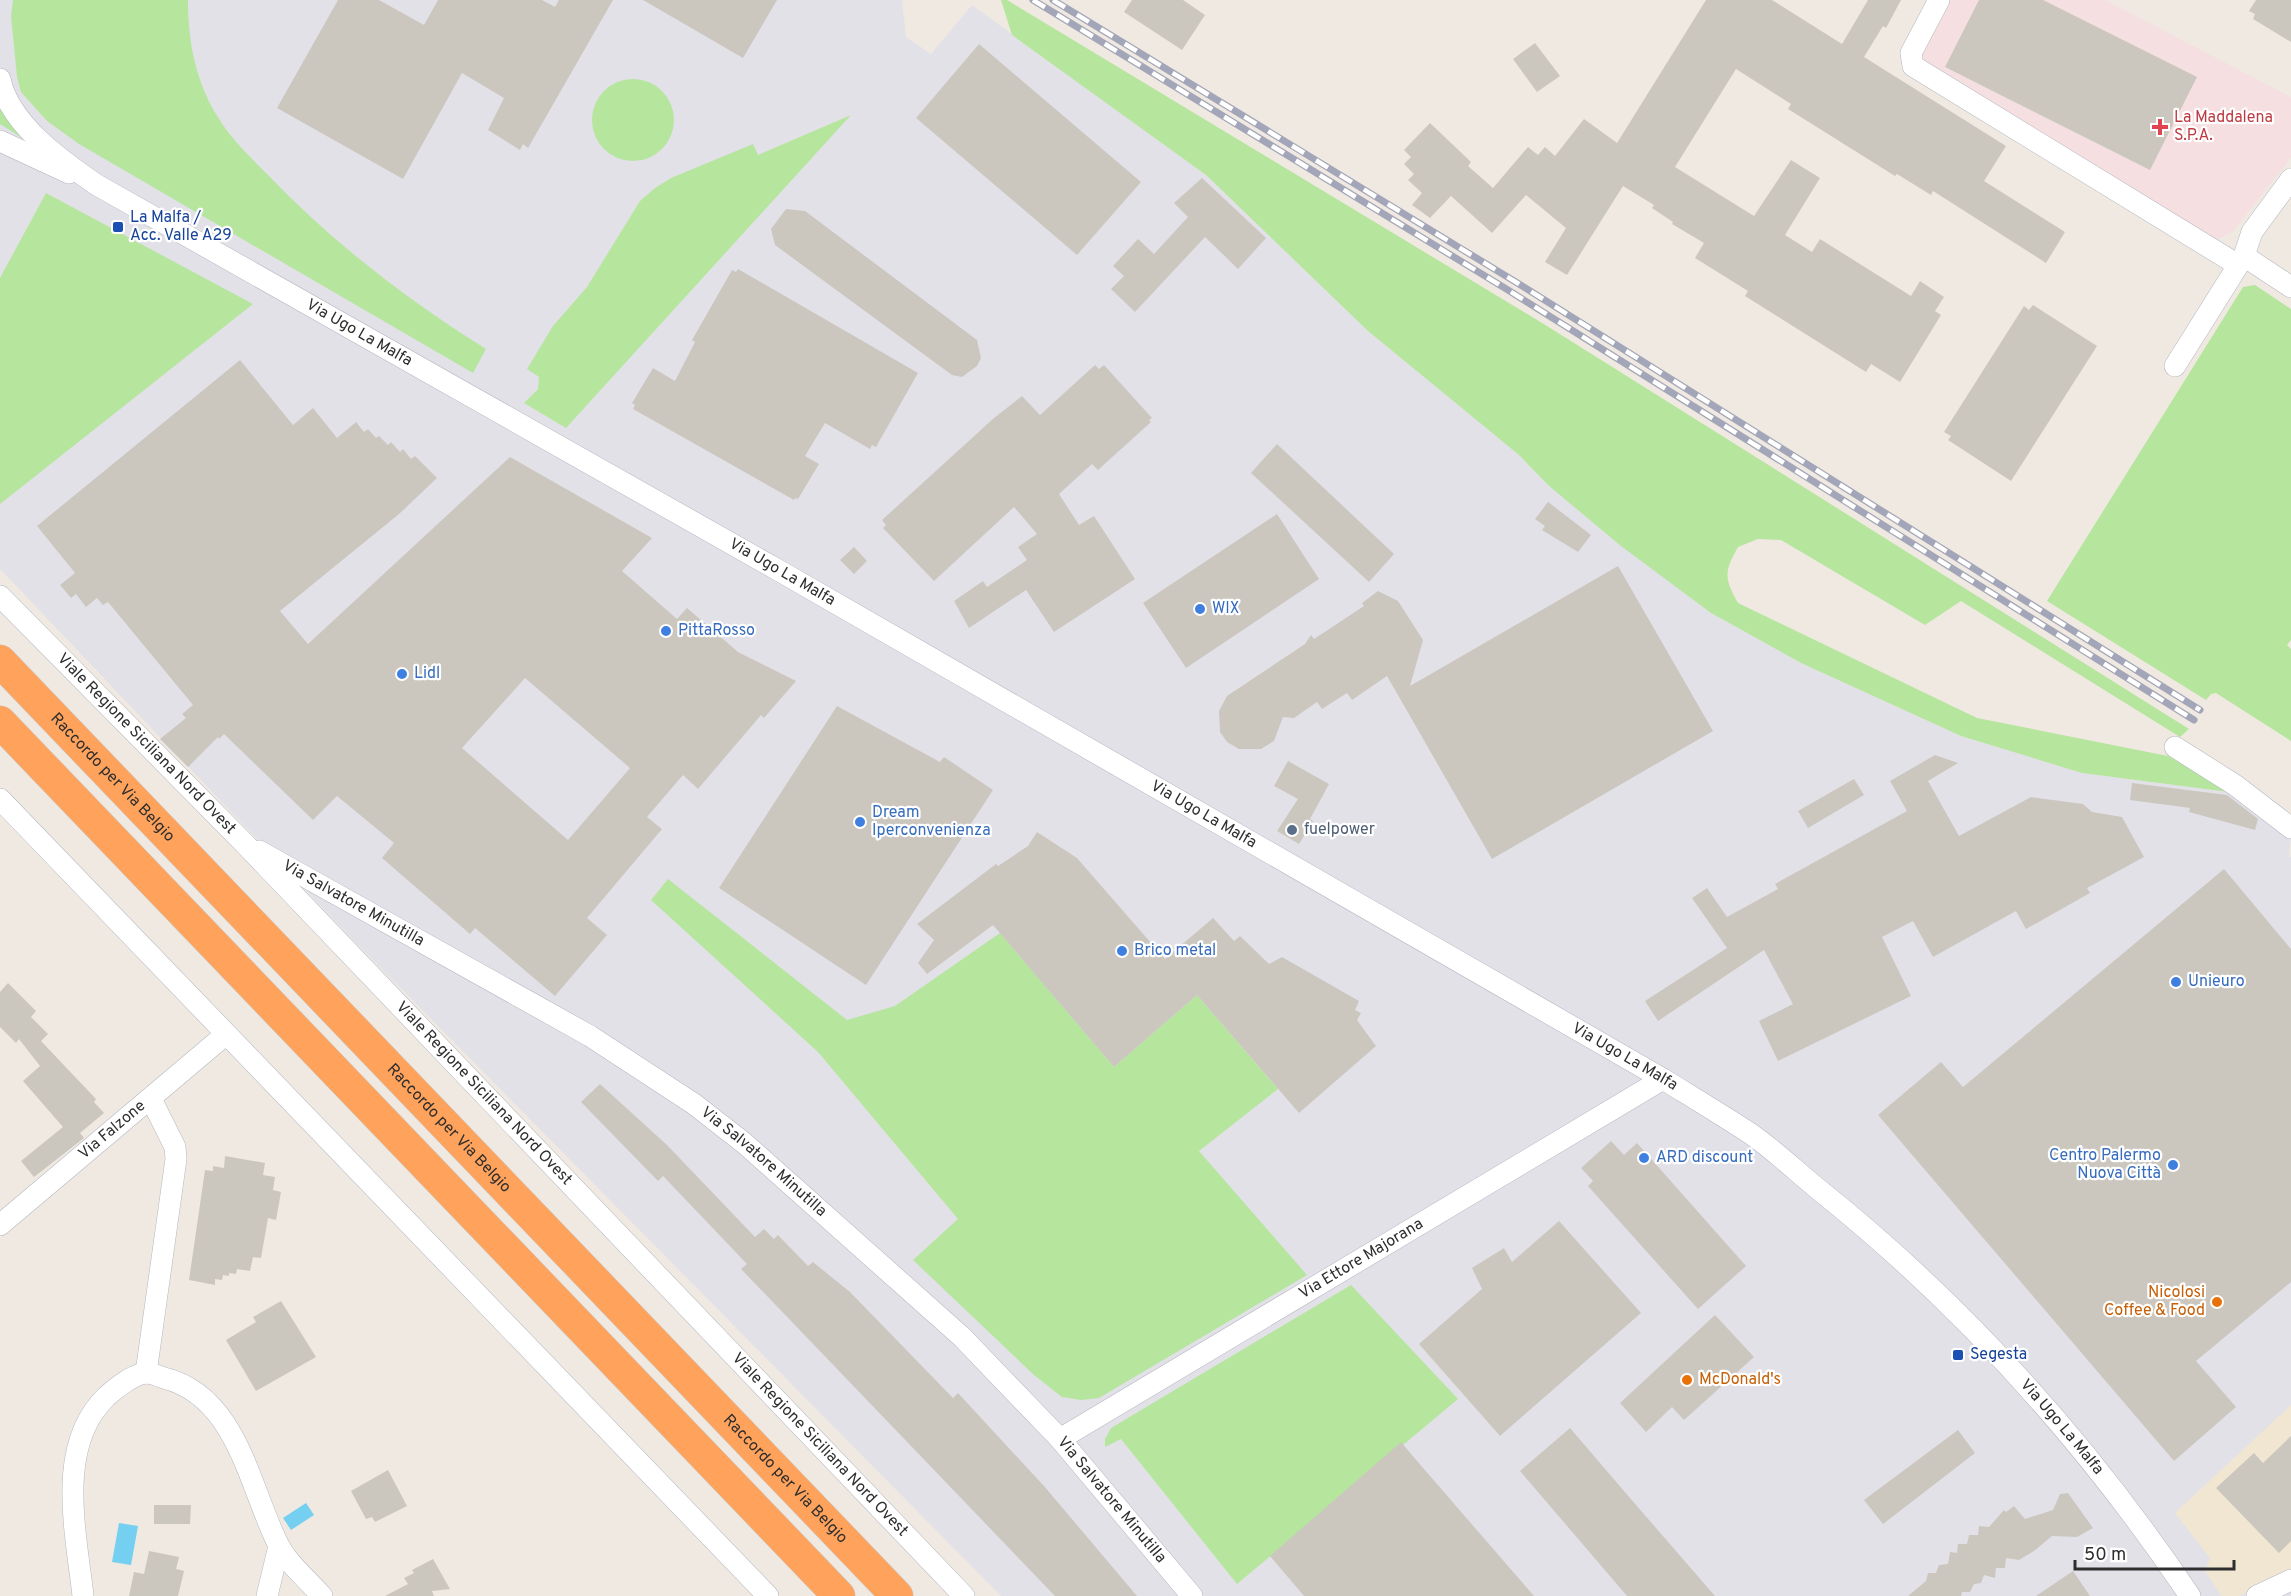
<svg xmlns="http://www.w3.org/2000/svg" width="2291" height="1596" font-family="Overpass,sans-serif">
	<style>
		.industrial { fill: #e3e1e8 }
		.education { fill: #f0e6d1 }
		.medical { fill: #f5dfe0 }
		.green { fill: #b6e59e }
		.water { fill: #75cff0 }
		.building { fill: #cbc7bf; fill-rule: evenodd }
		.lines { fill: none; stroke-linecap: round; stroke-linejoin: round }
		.minor-casing { stroke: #b4b7c1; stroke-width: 22 }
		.highway-casing { stroke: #c9c9c9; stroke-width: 33 }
		.minor { stroke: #fff; stroke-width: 21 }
		.highway { stroke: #ffa35c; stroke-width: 32 }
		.rail-casing { stroke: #a3a6b8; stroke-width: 7 }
		.rail { stroke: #fff; stroke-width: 4.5; stroke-dasharray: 14; stroke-linecap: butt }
		.health-dot { fill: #e0444e; stroke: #fff; stroke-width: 2 }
		.transit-dot { fill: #1a4fb4; stroke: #fff; stroke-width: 2 }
		.shop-dot { fill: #3f7fe0; stroke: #fff; stroke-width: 2 }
		.service-dot { fill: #5c6f8a; stroke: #fff; stroke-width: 2 }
		.food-dot { fill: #e8710a; stroke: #fff; stroke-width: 2 }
		.labels { text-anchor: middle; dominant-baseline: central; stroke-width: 4.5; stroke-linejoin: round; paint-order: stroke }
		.health-label { font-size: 16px; fill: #be3a42; stroke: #fff; text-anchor: start }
		.transit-label { font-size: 16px; fill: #164399; stroke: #fff; text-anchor: start }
		.street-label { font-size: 16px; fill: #2e2e2e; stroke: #fff }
		.shop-label { font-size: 16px; fill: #366cbe; stroke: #fff; text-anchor: start }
		.service-label { font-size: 16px; fill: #4e5e75; stroke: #fff; text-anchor: start }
		.food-label { font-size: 16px; fill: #c56008; stroke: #fff; text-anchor: end }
	</style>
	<rect width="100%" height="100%" fill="#efe9e1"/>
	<path class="industrial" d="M0 0H902L906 37 931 54 972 5 1206 175 1368 331 1519 455 1548 485 1711 613 1801 663 1961 736 2082 773 2236 793 2291 836 2289 856 2291 857V1596H1001L357 944 0 569Z"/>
	<path class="education" d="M2291 1405V1572L2239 1596H2222L2205 1571 2210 1558 2175 1513Z"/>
	<path class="medical" d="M1950 0H2105L2291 97V158L2232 232 2215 241 1922 63V53Z"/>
	<g class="green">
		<path d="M13 0H188C188 40 195 79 216 114 230 138 249 156 269 176 333 243 408 300 486 349L473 373 79 144 47 121 21 92 17 77 11 16Z"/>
		<path d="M1001 0H1007L1547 326 2189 729 2180 737 1961 601 1925 625 1781 540 1758 539 1738 547C1724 572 1724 578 1738 603L1977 718 2168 756 2236 793 2082 773 1961 736 1801 663 1711 613 1621 546 1548 485 1519 455 1368 331 1206 175 1012 35Z"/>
		<circle cx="633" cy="120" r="41"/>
		<path d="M0 105 27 141 0 124Z"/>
		<path d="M851 115 566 428 524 403 538 389 539 377 527 369 553 326 587 287 640 201 655 188 671 178 753 144 758 155Z"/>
		<path d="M46 193 253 304 0 504V278Z"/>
		<path d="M2255 285 2291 309V640L2287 645 2291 649V741L2216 693 2211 694 2206 700 2047 601 2243 287Z"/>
		<path d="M668 879 847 1020 895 1006 1000 933 1114 1067 1197 995 1278 1089 1199 1151 1307 1275 1099 1398 1081 1400 1062 1397 1034 1375 913 1260 958 1219 818 1052 651 900Z"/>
		<path d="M1351 1285 1458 1399 1237 1584 1121 1439 1105 1447V1439L1111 1428Z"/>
	</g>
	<g class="water">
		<path d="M306 1503 314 1515 291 1530 283 1518Z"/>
		<path d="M119 1523 138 1526 131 1565 112 1562Z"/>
	</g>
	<g class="building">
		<path d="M338 0H379L424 25 438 0H542L555 7 559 0H613L528 148 523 144 520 150 488 130 504 98 462 73 403 179 277 108Z"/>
		<path d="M643 0H777L743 58Z"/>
		<path d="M1132 0H1183L1205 15 1182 50 1124 12Z"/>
		<path d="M1706 0H1772L1842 44 1868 0H1901L1886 28 1883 26 1864 57 2006 146 1984 181 2065 232 2046 263 1933 191 1931 195 1897 174 1895 176 1788 109 1791 104 1736 69 1675 167 1754 216 1791 160 1820 178 1785 235 1812 252 1820 239 1911 296 1920 281 1944 297 1935 311 1941 315 1900 382 1871 364 1866 372 1745 296 1748 291 1695 258 1704 243 1672 224 1673 222 1652 208 1654 205 1623 186 1567 275 1545 262 1566 228 1526 195 1492 233 1451 196 1430 218 1412 205 1422 193 1408 180 1414 174 1404 164 1411 157 1404 150 1430 123 1471 162 1468 166 1493 188 1528 147 1538 155 1545 147 1555 156 1584 119 1617 143Z"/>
		<path d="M1979 0H2043L2197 77 2150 170 1945 67Z"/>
		<path d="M2256 0H2291V42L2253 19 2255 14 2249 11Z"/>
		<path d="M1535 43 1560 76 1537 92 1513 59Z"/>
		<path d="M979 44 1141 182 1077 255 916 118Z"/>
		<path d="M1202 178 1266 238 1238 269 1205 237 1135 312 1111 289 1124 276 1113 266 1138 239 1154 254 1188 217 1174 203Z"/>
		<path d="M786 209 805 211 977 340 981 358 977 366 962 377 952 375 775 245 771 229Z"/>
		<path d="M738 269 918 373 876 447 872 445 870 449 825 423 805 456 819 464 798 499 795 498 794 500 633 409 635 405 632 403 653 368 675 381 695 342 692 340 732 270 736 272Z"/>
		<path d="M2033 305 2097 346 2011 481 1948 440 1951 436 1944 432 2024 306 2029 310Z"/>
		<path d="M240 360 293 425 313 408 337 438 356 422 364 432 368 429 376 438 379 436 388 445 391 442 400 452 403 449 411 459 415 456 437 478 399 514 280 611 308 644 510 457 652 538 622 571 677 619 687 608 738 652 796 681 764 718 761 715 698 789 683 775 647 817 662 829 587 918 607 935 555 996 475 928 470 934 382 858 394 843 337 796 313 820 224 734 219 739 218 737 188 767 160 739 186 718 182 714 193 705 108 602 103 605 97 598 86 607 76 594 71 598 60 585 75 573 37 526ZM525 678 630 768 568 840 462 748Z"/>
		<path d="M1095 365 1099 369 1104 365 1152 418 1149 420 1151 422 1098 470 1092 464 1059 494 1079 525 1094 516 1135 579 1054 632 1026 590 969 628 954 601 983 581 987 587 1027 560 1018 547 1037 534 1014 507 934 581 883 528 886 525 882 520 994 418 1022 396 1040 415Z"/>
		<path d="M1277 444 1394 554 1369 582 1251 473Z"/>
		<path d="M1548 502 1591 535 1578 552 1542 530 1545 526 1535 519Z"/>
		<path d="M1277 514 1319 579 1186 668 1143 603Z"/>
		<path d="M854 547 867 561 854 574 840 560Z"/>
		<path d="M1618 566 1713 731 1492 859 1387 676 1352 700 1347 693 1322 709 1317 702 1294 718 1283 717 1274 741 1261 749H1239L1227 742 1220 732 1219 711 1227 696 1305 644 1311 635 1314 639 1364 606 1362 603 1378 591 1398 601 1423 640 1410 686Z"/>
		<path d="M837 706 940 762 944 757 993 790 866 985 719 888Z"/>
		<path d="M1935 755 1958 763 1928 781 1959 836 2031 797 2083 804 2092 812 2122 817 2144 857 2087 888 2090 893 2026 929 2016 911 1933 957 1913 921 1882 937 1911 996 1778 1061 1759 1021 1793 1004 1764 950 1658 1021 1645 1001 1727 948 1692 898 1707 888 1727 917 1778 889 1775 884 1907 811 1890 781Z"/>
		<path d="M1288 761 1329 784 1310 819 1313 821 1299 844 1277 831 1298 799 1274 786Z"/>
		<path d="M1854 779 1864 795 1808 828 1798 811Z"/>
		<path d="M2132 783 2227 795 2258 819 2255 830 2189 812 2190 808 2130 800Z"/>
		<path d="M1037 832 1077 858 1165 959 1213 918 1234 941 1240 936 1269 964 1282 957 1359 1001 1355 1010 1361 1013 1357 1020 1376 1046 1299 1113 1197 995 1114 1067 993 925 927 974 918 963 934 940 917 924 996 864 998 866 1028 846Z"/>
		<path d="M2224 869 2291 949V1282L2196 1361 2236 1407 2174 1461 1878 1115 1941 1062 1963 1087Z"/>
		<path d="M8 983 36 1011 31 1017 48 1034 41 1041 96 1099 94 1102 104 1113 80 1133 84 1138 34 1177 21 1161 63 1127 23 1081 40 1066 19 1039 16 1043 0 1027V992Z"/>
		<path d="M600 1084 667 1145 755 1237 764 1229 774 1239 778 1235 808 1266 813 1262 850 1292 953 1398 958 1393 1044 1486 1137 1596H1055L741 1269 747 1264 663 1176 658 1181 581 1102Z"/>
		<path d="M1611 1141 1624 1155 1637 1143 1746 1266 1698 1309 1588 1186 1593 1181 1581 1168Z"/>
		<path d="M225 1156 265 1163 263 1175 275 1177 273 1190 281 1192 276 1220 268 1218 261 1258 253 1257 250 1271 237 1269 236 1274 229 1273V1276L223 1275 222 1280 215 1279V1285L189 1280 205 1170 213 1171V1166L224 1168Z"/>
		<path d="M1559 1221 1641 1313 1500 1436 1419 1344 1482 1289 1472 1268 1504 1248 1512 1262Z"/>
		<path d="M281 1301 316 1357 256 1391 226 1340 256 1322 253 1317Z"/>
		<path d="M1715 1315 1754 1357 1684 1420 1672 1407 1646 1432 1620 1403Z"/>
		<path d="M1570 1428 1630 1498 1715 1596H1627L1520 1471Z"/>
		<path d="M1958 1430 1975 1453 1883 1524 1864 1500Z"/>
		<path d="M2291 1436V1541L2279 1553 2216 1488 2254 1453 2263 1463Z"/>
		<path d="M1401 1442 1411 1454 1534 1596H1304L1270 1556Z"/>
		<path d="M388 1470 407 1506 375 1522 372 1517 366 1519 351 1491Z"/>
		<path d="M2068 1493 2093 1528 2077 1537 2052 1536 2034 1551 2019 1560 2006 1558 2005 1568H1996L1995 1578 1984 1575 1981 1583 1974 1584 1970 1592H1962L1961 1596H1908L1926 1581 1928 1573H1936L1939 1565 1948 1564 1950 1552 1957 1553 1958 1544H1967L1969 1535H1978L1979 1526 1989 1527 2004 1510 2006 1512 2014 1506 2025 1519 2053 1510 2060 1494Z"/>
		<path d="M154 1505H191L190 1524H154Z"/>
		<path d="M149 1551 179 1557 176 1569 184 1571 178 1596H129L134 1572 144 1574Z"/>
		<path d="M433 1559 450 1589 432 1591 434 1596H385L408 1584 404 1578 414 1573 412 1570Z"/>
		<path d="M2073 1571 2090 1596H2036Z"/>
	</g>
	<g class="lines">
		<defs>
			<g id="minor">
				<path d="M1939 0 1911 53 1913 66 2238 265"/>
				<path id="s1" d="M0 79C9 124 62 161 97 185L778 570 1663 1079C1692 1097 1722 1115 1751 1134 1774 1150 1796 1171 1818 1189 1962 1304 2087 1443 2190 1596"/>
				<path d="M0 141 69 173"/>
				<path d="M2244 256 2252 232 2291 179"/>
				<path d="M2175 366 2244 256 2291 287"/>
				<path id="s2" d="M0 596 244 843 964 1596"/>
				<path d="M2175 747 2235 785 2291 828"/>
				<path d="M0 799 768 1596"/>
				<path id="s3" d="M259 851 590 1036 694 1104 744 1143 962 1337 1060 1439 1192 1596"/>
				<path id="s4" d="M0 1225 225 1035"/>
				<path d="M146 1373 176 1159 175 1147 151 1099"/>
				<path id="s5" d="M1060 1439 1663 1079"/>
				<path d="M83 1596C76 1532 55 1445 107 1396 116 1388 134 1374 146 1373 151 1373 159 1376 164 1378 237 1396 249 1486 278 1544 287 1563 308 1580 322 1596"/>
				<path d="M267 1596 279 1546"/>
				<path d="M2257 1596 2291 1580"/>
			</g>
			<g id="highway">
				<path id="s6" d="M0 661 897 1596"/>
				<path d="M0 722 839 1596"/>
			</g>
		</defs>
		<use href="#minor" class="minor-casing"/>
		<use href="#highway" class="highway-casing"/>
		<use href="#minor" class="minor"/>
		<use href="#highway" class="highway"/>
		<defs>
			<g id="rail">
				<path d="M1033 0 1508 290 2194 720"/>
				<path d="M1053 0 1519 284 2200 710"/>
			</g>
		</defs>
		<use href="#rail" class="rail-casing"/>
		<use href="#rail" class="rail"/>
	</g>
	<path class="health-dot" d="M2157 118h6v6h6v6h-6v6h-6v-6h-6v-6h6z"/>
	<g class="transit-dot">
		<rect x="112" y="221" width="12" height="12" rx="3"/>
		<rect x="1952" y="1349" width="12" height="12" rx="3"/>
	</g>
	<g class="shop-dot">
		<circle cx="1200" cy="609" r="6"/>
		<circle cx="666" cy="631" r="6"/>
		<circle cx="402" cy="674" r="6"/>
		<circle cx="860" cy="822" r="6"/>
		<circle cx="1122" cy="951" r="6"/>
		<circle cx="2176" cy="982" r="6"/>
		<circle cx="1644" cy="1158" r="6"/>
		<circle cx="2173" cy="1165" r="6"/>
	</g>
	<circle class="service-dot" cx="1292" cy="830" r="6"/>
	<g class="food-dot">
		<circle cx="2217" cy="1302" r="6"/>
		<circle cx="1687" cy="1380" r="6"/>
	</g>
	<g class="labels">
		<g class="health-label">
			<text x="2174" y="118">La Maddalena<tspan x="2174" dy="18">S.P.A.</tspan></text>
		</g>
		<g class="transit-label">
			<text x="130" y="218">La Malfa /<tspan x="130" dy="18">Acc. Valle A29</tspan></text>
			<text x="1970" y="1355">Segesta</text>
		</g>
		<g class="street-label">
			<text stroke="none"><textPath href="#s1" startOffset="448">Via Ugo La Malfa</textPath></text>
			<text stroke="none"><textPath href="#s1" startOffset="934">Via Ugo La Malfa</textPath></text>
			<text stroke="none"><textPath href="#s2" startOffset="208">Viale Regione Siciliana Nord Ovest</textPath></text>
			<text stroke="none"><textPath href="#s6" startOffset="162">Raccordo per Via Belgio</textPath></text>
			<text stroke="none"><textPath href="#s1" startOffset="1420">Via Ugo La Malfa</textPath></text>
			<text stroke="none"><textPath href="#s3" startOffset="108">Via Salvatore Minutilla</textPath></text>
			<text stroke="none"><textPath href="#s1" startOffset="1906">Via Ugo La Malfa</textPath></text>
			<text stroke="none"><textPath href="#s2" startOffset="694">Viale Regione Siciliana Nord Ovest</textPath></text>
			<text stroke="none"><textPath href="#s6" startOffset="648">Raccordo per Via Belgio</textPath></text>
			<text stroke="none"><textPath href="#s4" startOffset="147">Via Falzone</textPath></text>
			<text stroke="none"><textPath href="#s3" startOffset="594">Via Salvatore Minutilla</textPath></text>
			<text stroke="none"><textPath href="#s5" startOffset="351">Via Ettore Majorana</textPath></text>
			<text stroke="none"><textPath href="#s1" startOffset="2482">Via Ugo La Malfa</textPath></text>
			<text stroke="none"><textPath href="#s2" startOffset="1180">Viale Regione Siciliana Nord Ovest</textPath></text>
			<text stroke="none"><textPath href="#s6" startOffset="1134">Raccordo per Via Belgio</textPath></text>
			<text stroke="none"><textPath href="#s3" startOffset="1080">Via Salvatore Minutilla</textPath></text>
		</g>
		<g class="shop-label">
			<text x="1212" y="609">WIX</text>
			<text x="678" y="631">PittaRosso</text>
			<text x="414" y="674">Lidl</text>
			<text x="872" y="813">Dream<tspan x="872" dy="18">Iperconvenienza</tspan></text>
			<text x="1134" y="951">Brico metal</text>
			<text x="2188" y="982">Unieuro</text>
			<text x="2161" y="1156" text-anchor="end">Centro Palermo<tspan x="2161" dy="18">Nuova Città</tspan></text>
			<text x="1656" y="1158">ARD discount</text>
		</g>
		<g class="service-label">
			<text x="1304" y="830">fuelpower</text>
		</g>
		<g class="food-label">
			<text x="2205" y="1293">Nicolosi<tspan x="2205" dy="18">Coffee &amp; Food</tspan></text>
			<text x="1699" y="1380" text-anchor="start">McDonald's</text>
		</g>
	</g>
	<path d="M2075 1560v9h159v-9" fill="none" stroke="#2e2e2e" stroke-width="3"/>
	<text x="2084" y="1560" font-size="18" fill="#2e2e2e" stroke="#ffffff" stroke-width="4.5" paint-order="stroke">50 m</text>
</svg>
